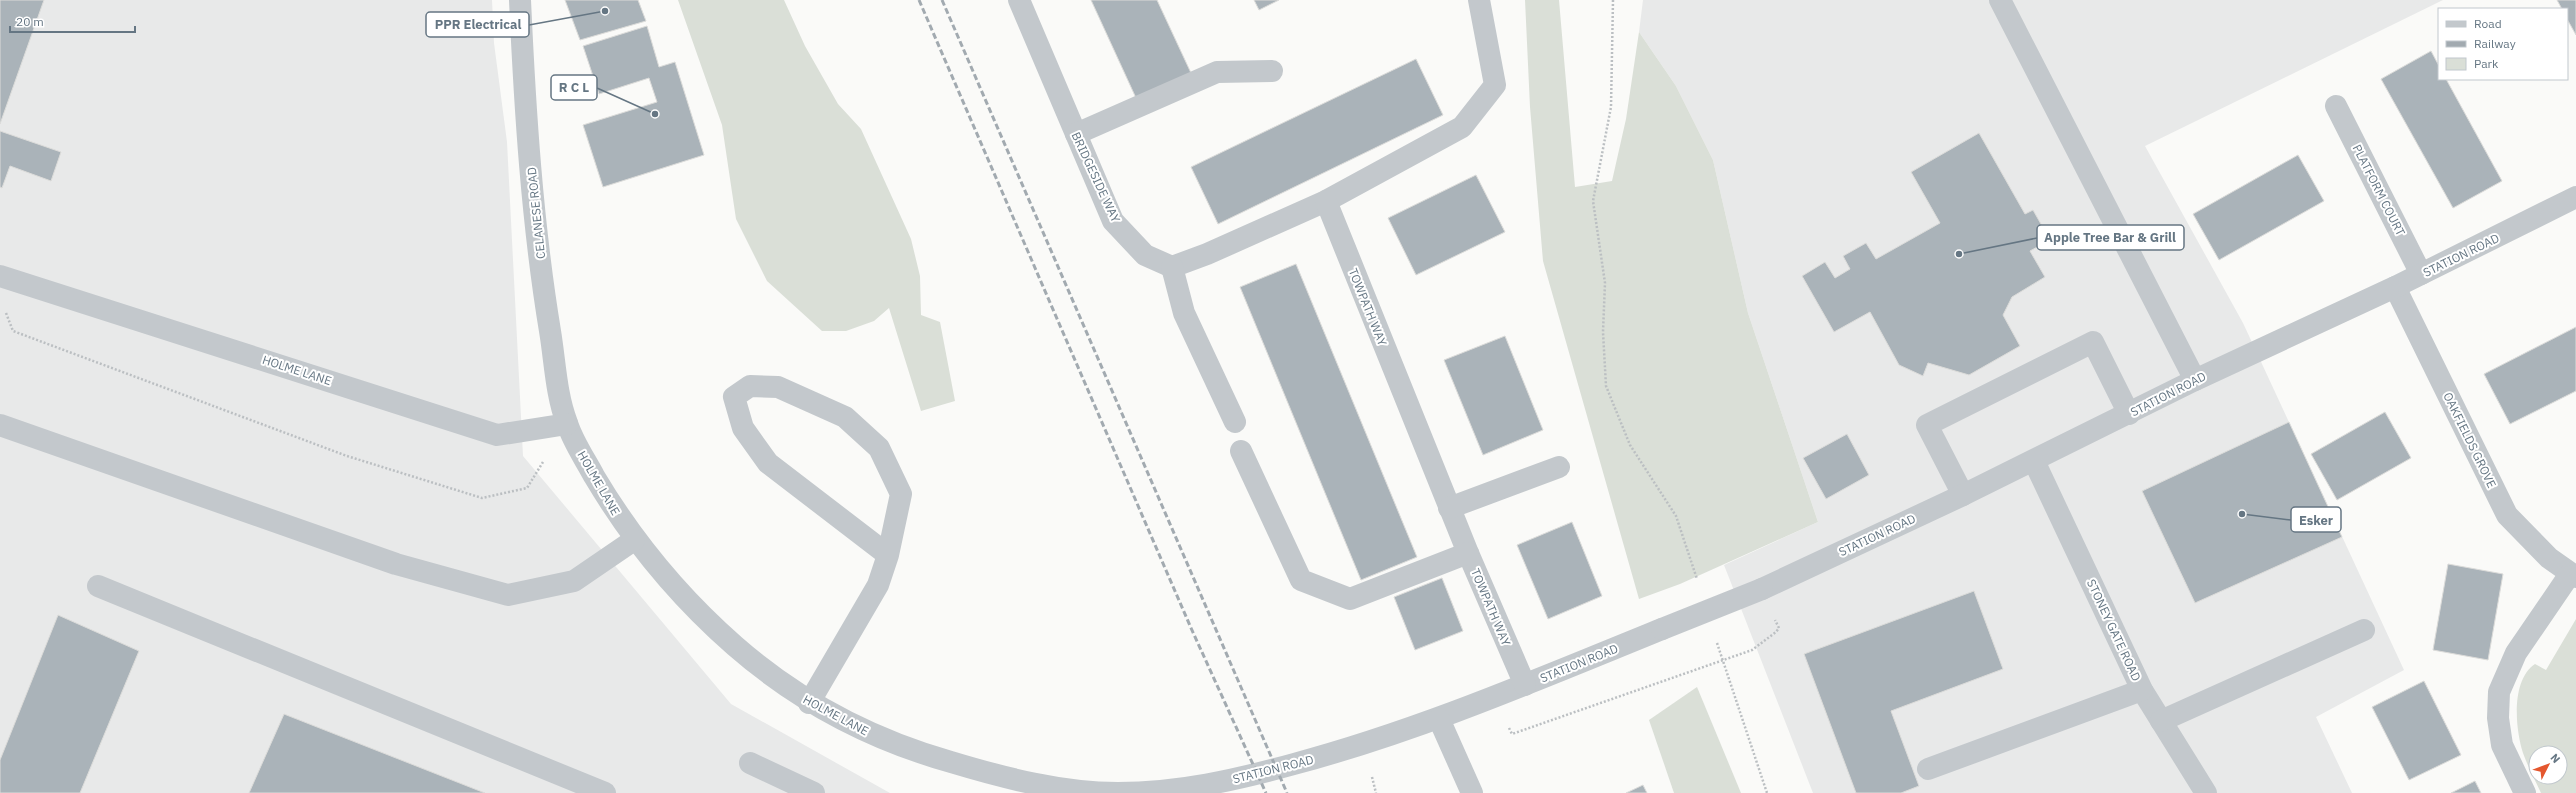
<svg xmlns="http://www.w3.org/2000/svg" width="2576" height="793" font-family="'IBM Plex Sans',sans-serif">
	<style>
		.built { fill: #e8e9e9 }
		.green { fill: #dadfd7; fill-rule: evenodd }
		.building { fill: #aab3b9; stroke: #dcdcda }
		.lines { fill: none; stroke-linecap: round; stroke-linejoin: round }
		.path { stroke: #bbbfc2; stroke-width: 2.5; stroke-dasharray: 2 2; stroke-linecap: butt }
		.minor { stroke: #c3c8cc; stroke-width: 22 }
		.rail { stroke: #a2aab0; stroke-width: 3; stroke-dasharray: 6 3; stroke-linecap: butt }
		.minor-bridge { stroke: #c3c8cc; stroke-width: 22 }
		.labels { text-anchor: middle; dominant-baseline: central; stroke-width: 4; stroke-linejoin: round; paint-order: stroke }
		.street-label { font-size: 12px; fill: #657683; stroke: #fff }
		.leader { fill: none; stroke: #657683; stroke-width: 1.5 }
		.callout-dot { fill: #657683; stroke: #fff; stroke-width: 1.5 }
		.callout { fill: #fff; stroke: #657683; stroke-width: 1.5 }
		.callout-label { font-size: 13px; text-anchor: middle; font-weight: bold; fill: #657683 }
	</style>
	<rect width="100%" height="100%" fill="#fafaf8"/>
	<g class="built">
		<path d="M0 0H492L494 43 507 142 523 456 731 704 890 793H0Z"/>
		<path d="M1643 0H2443L2145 146 2243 323 2404 670 2316 717 2352 793H1813L1724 565 1818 522 1748 313 1713 160 1676 86 1639 32Z"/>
	</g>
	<g class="green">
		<path d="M678 0H784L805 46 838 104 861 129 911 239 920 276 921 315 940 322 955 401 921 411 889 308 874 321 846 331H822L767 281 736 219 722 125Z"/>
		<path d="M1525 0H1559L1575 187 1612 181 1626 119 1639 32 1676 86 1713 160 1748 313 1818 522 1680 584 1639 599 1543 261 1530 107Z"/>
		<path d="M2576 619V793H2541C2535 780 2528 767 2523 753 2515 728 2511 680 2535 664L2546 670ZM2536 753H2560V777H2536Z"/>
		<path d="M1697 687 1741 793H1674L1649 720Z"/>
	</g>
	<g class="building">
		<path d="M0 0H44L0 124Z"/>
		<path d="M565 0H638L646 21 580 40Z"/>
		<path d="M1091 0H1157L1191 73 1136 98Z"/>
		<path d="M1254 0H1279L1259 10Z"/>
		<path d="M2557 0H2576V35L2567 19V9H2562Z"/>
		<path d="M647 26 659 67 675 62 704 155 603 187 583 125 657 102 649 78 599 94 583 46Z"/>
		<path d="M2431 51 2439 66V79H2446L2502 181 2453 208 2381 79Z"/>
		<path d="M1416 59 1443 115 1218 224 1191 167Z"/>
		<path d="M0 131 61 152 51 181 10 166 2 188 0 187Z"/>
		<path d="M1979 133 2025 214 2033 210 2050 240 2030 251 2045 277 2012 297 2003 315 2020 346 1969 375 1928 363 1923 376 1899 365 1870 312 1834 332 1802 276 1825 262 1835 278 1850 269 1843 256 1866 243 1876 259 1940 223 1911 172Z"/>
		<path d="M2298 155 2324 201 2219 260 2193 214Z"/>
		<path d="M1476 175 1505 232 1416 275 1388 218Z"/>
		<path d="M1296 264 1417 557 1361 580 1240 287Z"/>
		<path d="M2576 327V391L2510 424 2484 374Z"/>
		<path d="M1505 336 1543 430 1483 455 1444 360Z"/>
		<path d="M2385 412 2411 458 2337 500 2311 454Z"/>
		<path d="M2289 422 2342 537 2195 603 2142 491Z"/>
		<path d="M1847 434 1869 475 1826 499 1803 458Z"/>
		<path d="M1572 522 1602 596 1548 619 1517 545Z"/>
		<path d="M2448 564 2503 574 2488 660 2433 650Z"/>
		<path d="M1442 578 1463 631 1415 650 1394 597Z"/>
		<path d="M1974 591 2003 669 1891 711 1919 786 1901 793H1856L1804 654Z"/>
		<path d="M58 615 139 651 80 793H0V760Z"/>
		<path d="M2424 681 2461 755 2409 780 2372 707Z"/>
		<path d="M284 714 485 793H249Z"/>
		<path d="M2475 781 2481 793H2451Z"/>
		<path d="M1643 785 1647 793H1626Z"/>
	</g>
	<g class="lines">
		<g class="path">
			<path d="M1613 0 1611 107 1593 201 1605 283 1603 332 1606 386 1630 445 1676 516 1697 579"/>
			<path d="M6 313 13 331 347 456 482 498 527 488 543 462"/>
			<path d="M1717 643 1767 793"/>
			<path d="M1509 728 1512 734 1752 650 1776 632 1779 628 1775 620"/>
			<path d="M1372 777 1376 793"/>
		</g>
		<g class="minor">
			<path d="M520 0C525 110 532 222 550 331 555 361 556 395 567 423 573 442 585 459 594 476 632 540 679 597 735 646 798 701 870 739 951 762 1004 778 1062 793 1118 793 1178 793 1236 780 1294 764 1421 730 1541 678 1662 629"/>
			<path d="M1019 0 1113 221 1145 255 1172 267 1207 254 1326 201 1462 127 1495 85 1479 0"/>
			<path d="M2000 0 2195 380"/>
			<path d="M2336 106 2421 274"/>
			<path d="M1076 134 1217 72 1272 71"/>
			<path d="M1326 201 1468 553 1525 685"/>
			<path d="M1172 267 1184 313 1235 422"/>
			<path d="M0 276 497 435 567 424"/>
			<path d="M2395 287 2507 515 2549 558 2576 577"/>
			<path d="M0 425 396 564 508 595 574 581 634 540"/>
			<path d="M1241 451 1301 580 1350 599 1468 553"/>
			<path d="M2034 461 2142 690 2206 793"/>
			<path d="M1963 495 1927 425 2093 342 2129 414"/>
			<path d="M1449 508 1559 467"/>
			<path d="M98 586 605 793"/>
			<path d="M1762 589 1963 495 2195 380 2395 287 2576 197"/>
			<path d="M809 703 878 585 888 555 768 463 743 428 734 397 750 386 778 387 845 417 879 448 901 494 888 555"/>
			<path d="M1439 719 1472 793"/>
			<path d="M2161 721 2364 630"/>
			<path d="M750 763 814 793"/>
			<path d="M1928 769 2142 690"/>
			<path d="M2525 793 2502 745 2498 718 2499 692 2516 653 2570 574"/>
		</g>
		<g class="rail">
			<path d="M919 0 1191 628 1266 793"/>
			<path d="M942 0 1287 793"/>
		</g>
		<path class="minor-bridge" d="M1662 629 1762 589"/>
	</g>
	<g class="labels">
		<g class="street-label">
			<text transform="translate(1096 177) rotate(65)">BRIDGESIDE WAY</text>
			<text transform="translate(2379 190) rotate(63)">PLATFORM COURT</text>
			<text transform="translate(536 213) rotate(-96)">CELANESE ROAD</text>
			<text transform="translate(2461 255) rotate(-26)">STATION ROAD</text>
			<text transform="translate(1368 307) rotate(68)">TOWPATH WAY</text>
			<text transform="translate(297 370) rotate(18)">HOLME LANE</text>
			<text transform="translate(2168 394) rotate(-27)">STATION ROAD</text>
			<text transform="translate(2470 440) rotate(64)">OAKFIELDS GROVE</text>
			<text transform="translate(599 483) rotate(60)">HOLME LANE</text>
			<text transform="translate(1877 535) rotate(-25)">STATION ROAD</text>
			<text transform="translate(1491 607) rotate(67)">TOWPATH WAY</text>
			<text transform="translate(2114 630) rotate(65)">STONEY GATE ROAD</text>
			<text transform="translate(1579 663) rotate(-22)">STATION ROAD</text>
			<text transform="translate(836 715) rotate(28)">HOLME LANE</text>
			<text transform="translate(1273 769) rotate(-14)">STATION ROAD</text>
		</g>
	</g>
	<path class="leader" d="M605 11L529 25M655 114L597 88M1959 254L2037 238M2242 514L2291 520"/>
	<g class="callout-dot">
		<circle cx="605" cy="11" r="4"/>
		<circle cx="655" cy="114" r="4"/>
		<circle cx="1959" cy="254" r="4"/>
		<circle cx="2242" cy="514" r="4"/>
	</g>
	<g class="callout">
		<rect x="426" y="12" width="103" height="25" rx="4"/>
		<rect x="551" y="75" width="46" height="25" rx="4"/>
		<rect x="2037" y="225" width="147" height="25" rx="4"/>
		<rect x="2291" y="507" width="50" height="25" rx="4"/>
	</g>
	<g class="callout-label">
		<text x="478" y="29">PPR Electrical</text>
		<text x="574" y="92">R C L</text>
		<text x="2110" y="242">Apple Tree Bar &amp; Grill</text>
		<text x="2316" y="525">Esker</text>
	</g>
	<rect x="2438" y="8" width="130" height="72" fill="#ffffff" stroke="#c1c8cd"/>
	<rect x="2446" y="21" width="20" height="6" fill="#c3c8cc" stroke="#c1c8cd"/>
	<text x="2474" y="28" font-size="12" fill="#657683">Road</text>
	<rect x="2446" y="41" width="20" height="6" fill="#a2aab0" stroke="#c1c8cd"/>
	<text x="2474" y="48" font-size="12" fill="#657683">Railway</text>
	<rect x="2446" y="58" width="20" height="12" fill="#dadfd7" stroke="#c1c8cd"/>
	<text x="2474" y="68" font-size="12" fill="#657683">Park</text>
	<g transform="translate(2548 765) rotate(48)"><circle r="19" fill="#ffffff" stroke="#c1c8cd"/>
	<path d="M0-3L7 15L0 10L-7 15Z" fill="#e4572e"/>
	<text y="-6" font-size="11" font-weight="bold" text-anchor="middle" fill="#657683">N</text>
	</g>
	<path d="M10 26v6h125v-6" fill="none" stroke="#657683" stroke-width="2"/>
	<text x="16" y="26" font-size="12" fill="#657683" stroke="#ffffff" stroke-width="3" paint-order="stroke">20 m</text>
</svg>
